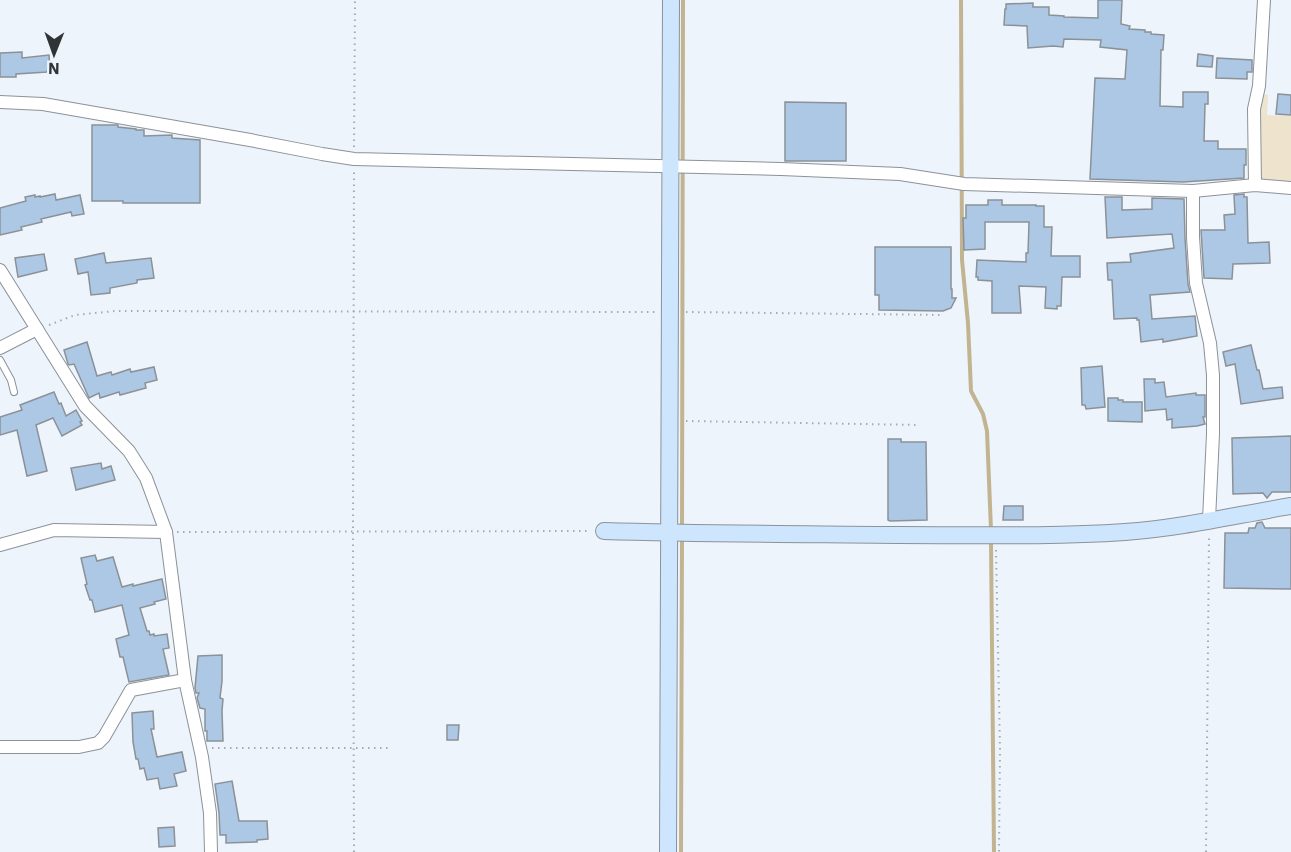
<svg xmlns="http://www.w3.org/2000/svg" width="1291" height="852" font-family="'IBM Plex Sans',sans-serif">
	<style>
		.green { fill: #eee4cd }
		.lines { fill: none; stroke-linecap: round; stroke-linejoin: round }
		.stream { stroke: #c3b491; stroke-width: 4 }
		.building { fill: #adc8e5; stroke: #8b9197; stroke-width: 1.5 }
		.lane-casing { stroke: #8c9298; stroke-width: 8 }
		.street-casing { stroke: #8c9298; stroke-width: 14 }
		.secondary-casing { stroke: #8c9298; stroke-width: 18 }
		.path { stroke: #a5abb0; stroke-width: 2; stroke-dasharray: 1.5 4.5; stroke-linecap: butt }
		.lane { stroke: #fff; stroke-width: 6 }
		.street { stroke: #fff; stroke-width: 12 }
		.secondary { stroke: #cde5fd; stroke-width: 16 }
	</style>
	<rect width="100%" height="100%" fill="#edf4fb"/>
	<path class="green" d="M1261 94 1268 95 1267 115 1291 116V182L1262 180 1261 177 1260 103Z"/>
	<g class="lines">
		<g class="stream">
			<path d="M961 0 962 260 968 323 971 391 983 414 987 431 991 530"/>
			<path d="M682 527 683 0"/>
			<path d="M991 541 994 852"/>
			<path d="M681 852 682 538"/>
		</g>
	</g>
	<g class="building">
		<path d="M1098 0H1122L1121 24 1130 26 1129 29 1145 30V32H1151V34L1164 35 1163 50H1161L1160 106 1183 107V92H1208V104H1205L1204 141H1218V149H1246V165H1244V178L1183 182 1090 179 1095 78 1125 79 1127 50 1100 47 1101 40 1064 39 1063 47 1053 46 1028 48 1027 26 1004 25 1005 9H1006V4L1033 3V7H1049V15L1064 16V17L1098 18Z"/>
		<path d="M22 52V58L49 55 50 71H47V72L16 74V77H0V53Z"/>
		<path d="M1198 54 1213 56 1212 67 1197 66Z"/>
		<path d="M1217 58 1252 60V72H1247V79L1216 78Z"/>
		<path d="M1278 94 1291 95V115L1276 114Z"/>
		<path d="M785 102 846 103V161H785Z"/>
		<path d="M92 125H118V127L136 129V130H144V136L172 135V138L200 140V203H123V201H92Z"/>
		<path d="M55 194 56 200 80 195 84 214 72 216 71 212 41 219 42 222 21 227 22 230 0 235V208L26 201 25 197 35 195V197L40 196V197Z"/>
		<path d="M1244 194V197H1247L1248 243 1269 242 1270 263 1233 264 1232 279 1204 278 1201 230H1225L1224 215 1235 214 1234 195Z"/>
		<path d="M1105 197H1122V210L1152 209V198L1184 199 1185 238 1188 284 1190 292 1150 295 1152 319 1195 316 1197 336 1163 342V339L1141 342 1139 320H1137V318L1114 319 1112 280H1108L1107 263 1131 262 1130 254 1174 248 1172 234 1107 238Z"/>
		<path d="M988 200H1002V205H1036V206H1044V227H1052L1051 256H1080V277H1062L1061 306H1057V309L1045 308 1046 287 1019 286 1021 313H992V281L978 280V277H976L977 260 1026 262V253H1028L1029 222H985V249L964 250 963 218H966V205H988Z"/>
		<path d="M875 247H951V289H952V298H956L951 308 943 311 879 310V295H875Z"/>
		<path d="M104 253 106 263 151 258 154 278 137 280V283L110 288V293L91 295 88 272 78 274 75 259Z"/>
		<path d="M44 254 47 270 18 277 15 258Z"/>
		<path d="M87 342 97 376 111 372 112 375 130 369 131 372 154 367 157 380 145 383 146 388 120 395 119 392 100 398 99 393 89 398 74 364 69 365 68 364 64 350Z"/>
		<path d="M1251 345 1257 370H1259L1263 389 1282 387 1283 398 1241 404 1235 364 1226 366 1223 352Z"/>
		<path d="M1102 366 1105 407 1086 409 1085 405H1082L1081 368Z"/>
		<path d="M1144 379H1155V383L1164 382 1166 397 1196 393V395H1205V417H1203L1205 424 1197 426 1172 428V419L1167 420 1166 409 1145 411Z"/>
		<path d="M54 392 59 404 61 403 66 416 76 410 82 421 80 422 82 425 62 436 53 418 36 425 47 471 27 476 17 430 0 435V417L22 410 20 405Z"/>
		<path d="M1108 398H1118V400H1123V402H1142V422L1108 421Z"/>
		<path d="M1291 436V492H1272L1267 498 1263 493 1233 494 1232 438Z"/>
		<path d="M888 439H901V442H926L927 520 890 521 888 520Z"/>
		<path d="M101 463 102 469 111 466 115 480 76 490 71 468Z"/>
		<path d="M1004 506H1023V520H1003Z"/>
		<path d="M1262 522 1265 528H1291V589L1224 588 1225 533H1248L1249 528H1255L1257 523Z"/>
		<path d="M95 555 97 561 113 557 122 587 133 584V586L162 579 166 599 154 602 155 604 140 608 147 631H149L150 635 154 634V636L167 634 169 648 163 649 169 675 129 682 123 657H120L116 639 129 635 122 605 95 612 92 600H90L85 585 87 584 81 558Z"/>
		<path d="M222 655V681L220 698 223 699 222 711 223 741H207V731H205V709L200 708 197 698 199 693H196L195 688 198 656Z"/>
		<path d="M153 711 154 729H151L157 757 182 752 186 771 174 774 177 786 160 789 158 778 147 780 144 768 140 769 138 759H136L133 742 132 713Z"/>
		<path d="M447 725H459L458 740H447Z"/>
		<path d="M232 781 239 821H267L268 839 257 840V842L226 843V835H220L219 813 215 784Z"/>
		<path d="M174 827 175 846 159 847 158 828Z"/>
	</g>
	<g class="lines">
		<defs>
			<path id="lane" d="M0 360 11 380 14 392"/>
			<g id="street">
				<path d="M0 102 43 104 250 140 322 154 354 159 781 169 900 174 964 184 1193 191 1255 185 1291 188"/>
				<path d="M1255 185 1254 109 1259 86 1264 0"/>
				<path d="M1193 191V237L1196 283 1210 343 1213 375V434L1209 520"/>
				<path d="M0 270 85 406 129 451 146 478 166 532 185 680 202 757 210 813 211 852"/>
				<path d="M0 348 37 329"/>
				<path d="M0 545 54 530 166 532"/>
				<path d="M0 747H79L98 743 104 737 131 690 185 680"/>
			</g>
			<g id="secondary">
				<path d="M604 531C702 534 800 534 898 535 973 535 1051 537 1125 532 1181 528 1236 515 1291 506"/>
				<path d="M668 852 671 0"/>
			</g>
		</defs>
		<use href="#lane" class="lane-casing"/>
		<use href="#street" class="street-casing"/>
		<use href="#secondary" class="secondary-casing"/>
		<g class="path">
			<path d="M354 147 355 0"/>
			<path d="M686 312 944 315"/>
			<path d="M49 325 75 315 115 311 656 312"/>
			<path d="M686 421 920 425"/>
			<path d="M177 532 589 531"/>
			<path d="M996 550 1000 749 999 852"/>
			<path d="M212 748H392"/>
			<path d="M354 852 353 532 354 171"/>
			<path d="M1206 852 1209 537"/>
		</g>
		<use href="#lane" class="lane"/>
		<use href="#street" class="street"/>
		<use href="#secondary" class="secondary"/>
	</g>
	<g transform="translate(54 54) rotate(181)" stroke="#edf4fb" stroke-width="4.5" paint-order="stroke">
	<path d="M0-4.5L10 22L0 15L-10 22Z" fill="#313437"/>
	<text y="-9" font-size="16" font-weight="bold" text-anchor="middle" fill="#313437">N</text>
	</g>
</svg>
